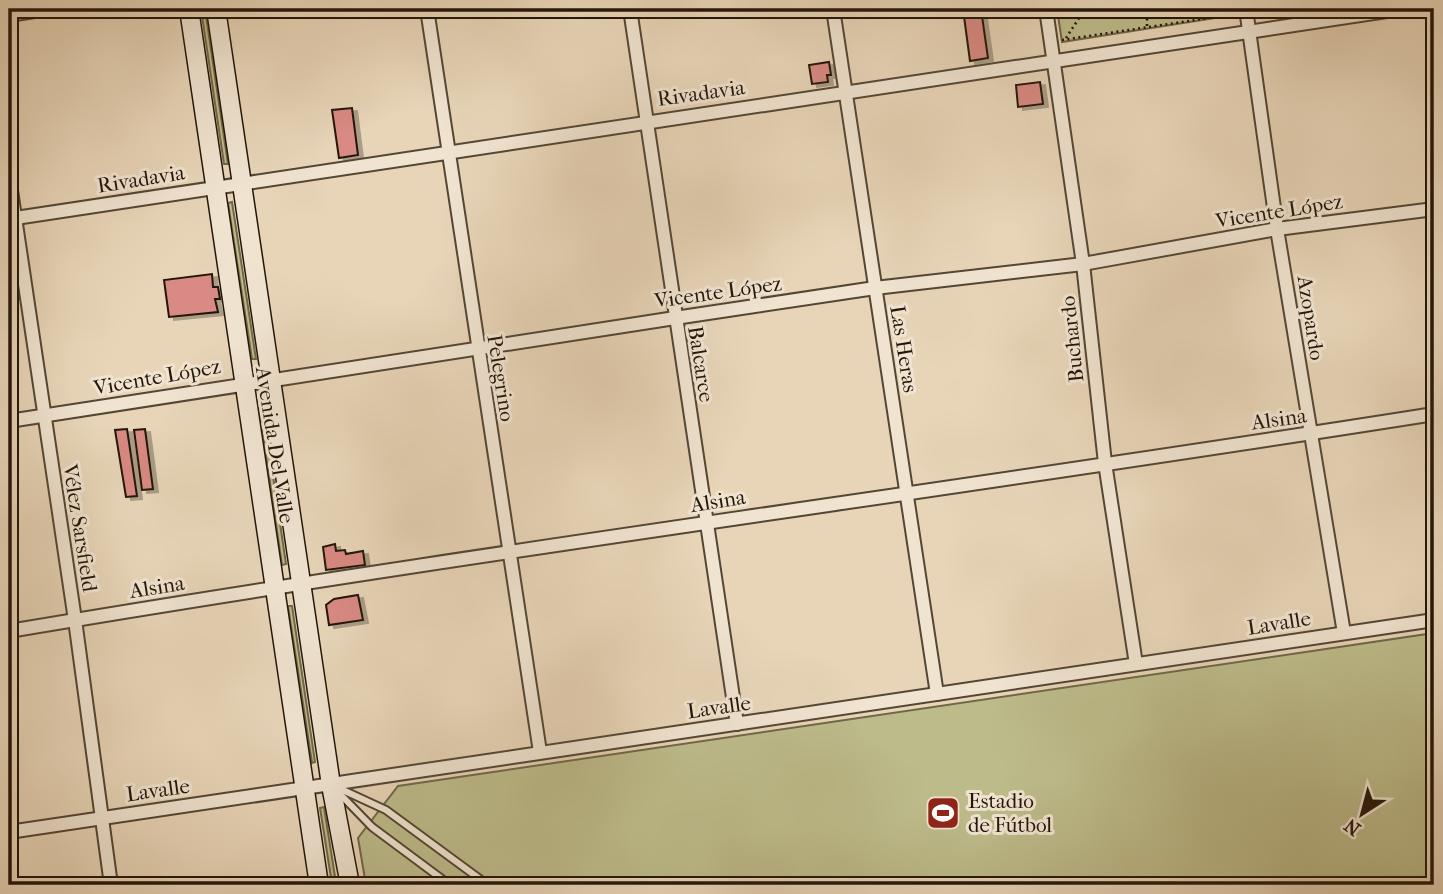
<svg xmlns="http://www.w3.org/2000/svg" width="1443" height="894" font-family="'IM FELL French Canon',serif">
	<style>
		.green { fill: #bdbb8a; stroke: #706849; stroke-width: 2 }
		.building { fill: #da8a84; stroke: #231608; stroke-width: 2; filter: url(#shadow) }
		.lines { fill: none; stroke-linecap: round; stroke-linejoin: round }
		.lane-casing { stroke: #544634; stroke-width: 10 }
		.street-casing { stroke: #544634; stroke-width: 16 }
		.secondary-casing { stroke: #231608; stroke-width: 21 }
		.path { stroke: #231608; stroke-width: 2.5; stroke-dasharray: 2 3.5; stroke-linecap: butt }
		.lane { stroke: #f0e4d1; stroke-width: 6 }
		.street { stroke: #f0e4d1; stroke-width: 12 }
		.secondary { stroke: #f0e4d1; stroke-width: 18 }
		.labels { text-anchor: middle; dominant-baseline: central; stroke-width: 6; stroke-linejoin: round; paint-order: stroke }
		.street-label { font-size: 21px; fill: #231608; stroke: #f0e4d1 }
		.poi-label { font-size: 21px; fill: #231608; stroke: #f0e4d1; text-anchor: start }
	</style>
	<defs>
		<filter id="shadow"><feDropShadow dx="5" dy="3" stdDeviation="0" flood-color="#0004"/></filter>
	</defs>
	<rect width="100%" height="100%" fill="#e8d5b8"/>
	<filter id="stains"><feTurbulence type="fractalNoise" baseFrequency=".00286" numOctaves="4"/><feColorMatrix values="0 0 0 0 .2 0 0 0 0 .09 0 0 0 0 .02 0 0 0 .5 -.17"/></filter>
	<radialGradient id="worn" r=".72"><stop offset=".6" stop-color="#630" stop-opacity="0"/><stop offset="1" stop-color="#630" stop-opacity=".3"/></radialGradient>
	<g class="green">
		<path d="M201 9H205L228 164H224Z"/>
		<path d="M1057 9H1226L1228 16 1062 42Z"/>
		<path d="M232 202 256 359H252L228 203Z"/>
		<path d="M259 408H263L286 564 282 565Z"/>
		<path d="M288 606H292L315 762 312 763Z"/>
		<path d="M1434 633V885H366L358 838 398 786Z"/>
		<path d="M324 807 336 883V885L332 884 320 808Z"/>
	</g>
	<g class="building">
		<path d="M963 9H981L988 58 970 61Z"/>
		<path d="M829 62 831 75H827L828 82 812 84 809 65Z"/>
		<path d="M1040 82 1043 104 1018 107 1016 85Z"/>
		<path d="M352 108 358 155 339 158 332 110Z"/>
		<path d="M212 274 213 287H218L220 299H215L218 312 169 317 164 280Z"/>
		<path d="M127 429 137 496 126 497 115 430Z"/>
		<path d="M145 429 153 489 142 490 134 430Z"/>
		<path d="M335 544 336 551 345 550 346 554 363 551 365 565 326 570 323 547Z"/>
		<path d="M358 595 363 620 329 625 326 605 334 599Z"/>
	</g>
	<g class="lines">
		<defs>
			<g id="lane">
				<path d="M334 786 386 810 488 885"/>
				<path d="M338 792 372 827 450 885"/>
			</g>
			<g id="street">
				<path d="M427 9 540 752"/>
				<path d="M630 9 737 724"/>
				<path d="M833 9 937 694"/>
				<path d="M1046 9 1083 264 1105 463 1136 664"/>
				<path d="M1246 9 1277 229 1344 633"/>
				<path d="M9 15 47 9"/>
				<path d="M9 177 75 620 111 885"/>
				<path d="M9 219 1400 9"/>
				<path d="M9 421 675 318 875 288 1083 264 1277 229 1434 209"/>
				<path d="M9 631C483 551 960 489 1434 414"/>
				<path d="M9 832 1434 620"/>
			</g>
			<g id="secondary">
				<path d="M189 9 319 885"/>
				<path d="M216 9 331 785 350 885"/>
			</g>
		</defs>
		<use href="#lane" class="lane-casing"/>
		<use href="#street" class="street-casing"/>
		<use href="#secondary" class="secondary-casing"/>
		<g class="path">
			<path d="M1219 9 1229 15"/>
			<path d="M1147 26V9"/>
			<path d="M1066 38 1085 9"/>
			<path d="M1062 40 1229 15 1228 9"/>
		</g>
		<use href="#lane" class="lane"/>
		<use href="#street" class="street"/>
		<use href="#secondary" class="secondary"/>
	</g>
	<defs>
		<symbol id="stadium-square" viewBox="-11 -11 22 22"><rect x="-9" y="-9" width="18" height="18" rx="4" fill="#8f2418" stroke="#f0e4d1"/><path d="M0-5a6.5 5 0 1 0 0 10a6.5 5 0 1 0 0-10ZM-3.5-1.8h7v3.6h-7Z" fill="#fff"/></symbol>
	</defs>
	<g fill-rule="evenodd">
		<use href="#stadium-square" x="924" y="794" width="38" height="38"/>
	</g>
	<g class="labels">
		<g class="street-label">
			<text transform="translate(701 93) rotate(-8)">Rivadavia</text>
			<text transform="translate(141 179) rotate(-9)">Rivadavia</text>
			<text transform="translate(1279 211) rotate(-9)">Vicente López</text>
			<text transform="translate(718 292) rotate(-8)">Vicente López</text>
			<text transform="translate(1311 318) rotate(81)">Azopardo</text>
			<text transform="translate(1072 339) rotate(-96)">Buchardo</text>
			<text transform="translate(904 349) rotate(81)">Las Heras</text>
			<text transform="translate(701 364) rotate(81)">Balcarce</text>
			<text transform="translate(157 377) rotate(-10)">Vicente López</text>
			<text transform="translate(501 378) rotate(81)">Pelegrino</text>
			<text transform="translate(1279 419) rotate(-8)">Alsina</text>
			<text transform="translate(275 445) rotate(81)">Avenida Del Valle</text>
			<text transform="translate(718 501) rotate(-9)">Alsina</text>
			<text transform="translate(80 528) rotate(81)">Vélez Sarsfield</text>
			<text transform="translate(157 587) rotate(-9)">Alsina</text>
			<text transform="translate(1279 623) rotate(-9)">Lavalle</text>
			<text transform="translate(719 707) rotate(-8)">Lavalle</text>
			<text transform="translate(158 790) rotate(-8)">Lavalle</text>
		</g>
		<g class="poi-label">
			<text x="968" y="801">Estadio<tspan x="968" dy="24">de Fútbol</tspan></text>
		</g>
	</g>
	<rect width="1443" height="894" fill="none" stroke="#e8d5b8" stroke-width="35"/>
	<rect x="10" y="10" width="1422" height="873" fill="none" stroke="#231608" stroke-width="3.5"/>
	<rect x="18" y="18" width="1408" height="859" fill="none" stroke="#231608" stroke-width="2"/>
	<g transform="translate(1362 814) rotate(216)" stroke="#f0e4d1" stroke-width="5" paint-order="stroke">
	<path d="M0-5L12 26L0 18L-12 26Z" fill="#231608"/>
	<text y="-10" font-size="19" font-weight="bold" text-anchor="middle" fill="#231608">N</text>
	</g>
	<rect width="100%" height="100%" filter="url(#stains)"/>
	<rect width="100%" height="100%" fill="url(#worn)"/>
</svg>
